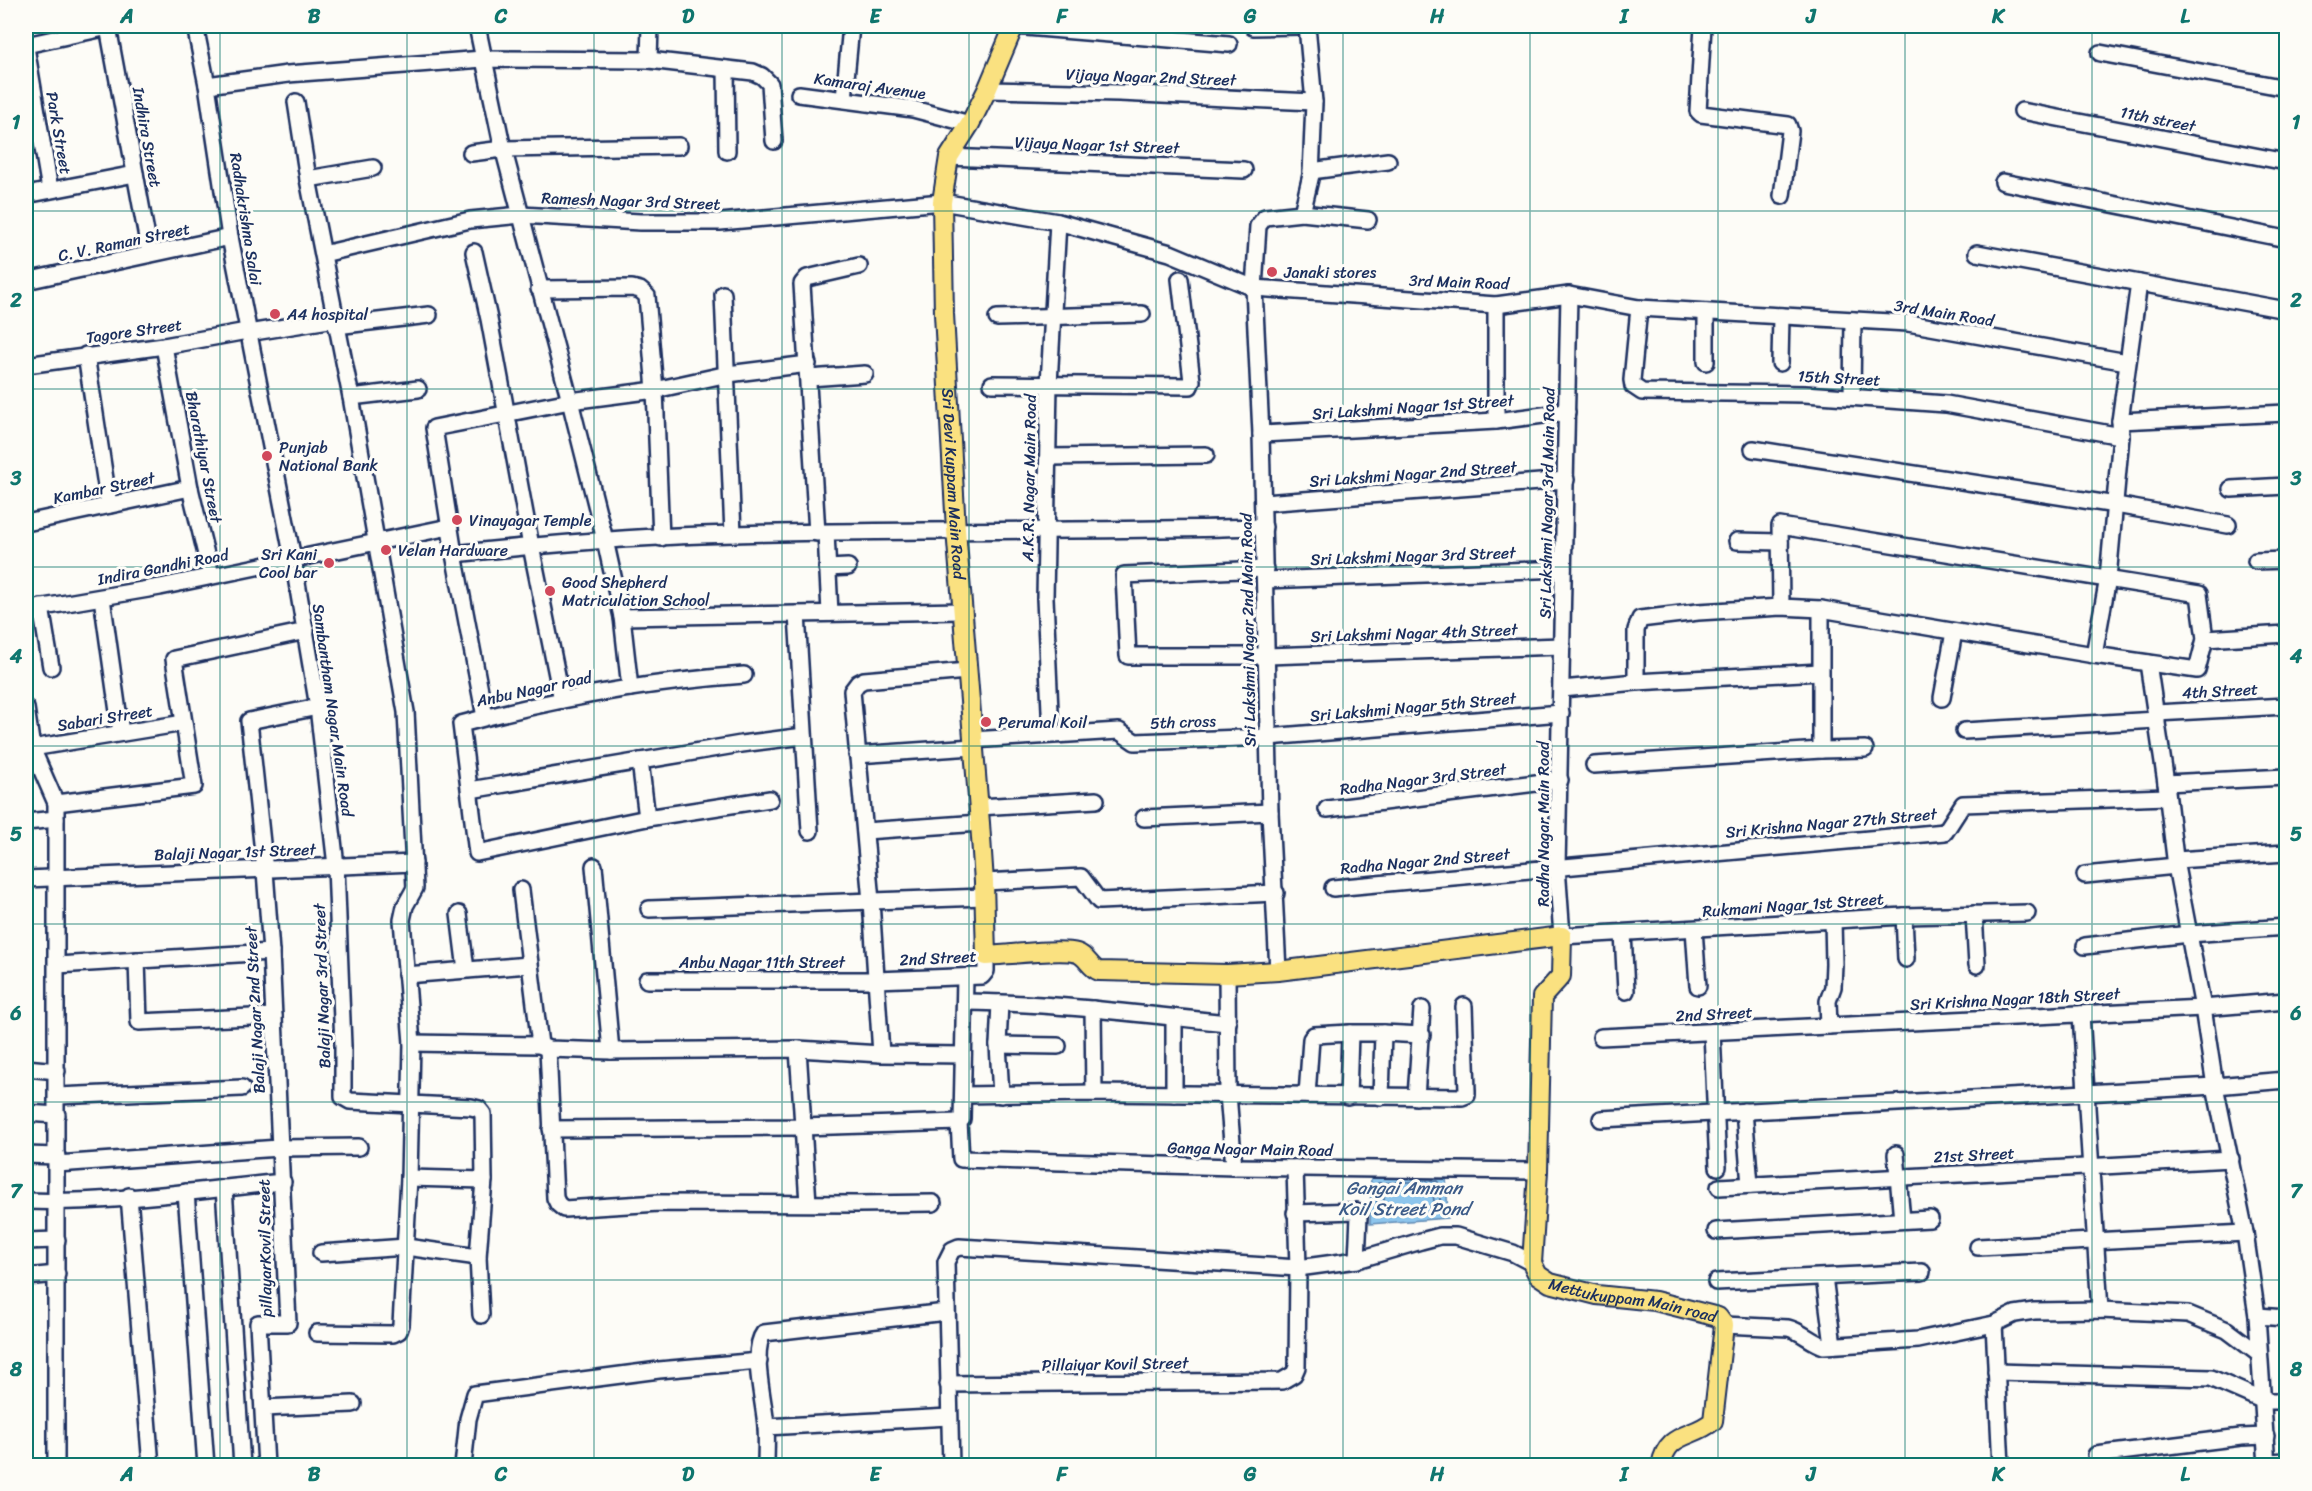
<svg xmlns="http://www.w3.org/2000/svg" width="2312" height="1491" font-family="Sriracha,sans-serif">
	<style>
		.water { fill: #8dc5ec; stroke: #5f89b3; stroke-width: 1.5 }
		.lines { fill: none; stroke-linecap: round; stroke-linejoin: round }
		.shore { stroke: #496b97; stroke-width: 1.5 }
		.minor-casing { stroke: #1b2f5e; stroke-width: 20 }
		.major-casing { stroke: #1b2f5e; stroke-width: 22 }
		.minor { stroke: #fdfcf7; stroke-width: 15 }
		.major { stroke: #fae180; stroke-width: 18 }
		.grid { fill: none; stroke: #0f766e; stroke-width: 1.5; stroke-opacity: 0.55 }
		.poi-dot { fill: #d1495b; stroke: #fdfcf7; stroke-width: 2 }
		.labels { text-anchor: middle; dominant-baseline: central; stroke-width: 6; stroke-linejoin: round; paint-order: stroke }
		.street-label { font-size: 16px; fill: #1b2f5e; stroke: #fdfcf7 }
		.poi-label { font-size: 16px; fill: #1b2f5e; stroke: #fdfcf7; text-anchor: start }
		.water-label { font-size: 18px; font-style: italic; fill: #3d5c89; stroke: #fdfcf7 }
		.neatline { fill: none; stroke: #0f766e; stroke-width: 2 }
		.grid-label { font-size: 20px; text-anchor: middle; font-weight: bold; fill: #0f766e }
	</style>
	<rect width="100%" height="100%" fill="#fdfcf7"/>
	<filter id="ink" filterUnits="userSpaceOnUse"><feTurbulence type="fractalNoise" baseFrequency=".0167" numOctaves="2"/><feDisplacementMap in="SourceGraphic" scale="12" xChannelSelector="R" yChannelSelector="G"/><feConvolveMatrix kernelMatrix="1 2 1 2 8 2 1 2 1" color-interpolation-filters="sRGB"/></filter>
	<g filter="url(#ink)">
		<path class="water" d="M1446 1175 1448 1218 1370 1224 1371 1176Z"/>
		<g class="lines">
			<g class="shore">
				<path d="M1437 1181 1440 1184V1212L1376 1215 1378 1183Z"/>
				<path d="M1430 1189 1433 1191 1434 1203 1432 1206 1387 1209 1384 1207V1192L1386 1190Z"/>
			</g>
			<defs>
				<g id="minor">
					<path d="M195 26 207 85 230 237 293 559 318 707 336 866 343 1046V1097L350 1101 471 1107 479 1109 483 1114 484 1180 478 1257 481 1315"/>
					<path d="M477 26 501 140 570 401 605 540 622 617 630 688"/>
					<path d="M1014 26 1229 44"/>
					<path d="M1703 26 1698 111 1701 114 1788 125 1790 131 1782 196"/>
					<path d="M108 27 150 254"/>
					<path d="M1253 27 1300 26"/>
					<path d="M26 45 113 26"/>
					<path d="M26 47 50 190"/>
					<path d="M2100 53 2286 88"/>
					<path d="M649 60 650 26"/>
					<path d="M726 69 727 151"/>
					<path d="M207 85 288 74 483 59 649 60 753 72 762 76 770 84 774 141"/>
					<path d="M987 90 1119 93 1314 102"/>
					<path d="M799 94 913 109 970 124"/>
					<path d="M844 99 851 26"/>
					<path d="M296 102 308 179 351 397 406 712 415 888 405 906 402 920 412 1043 409 1178 401 1325 399 1331 393 1334 317 1333"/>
					<path d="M2022 111 2286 162"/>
					<path d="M471 153 503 149 679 146"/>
					<path d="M949 157 1244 170"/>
					<path d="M1311 171 1388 161"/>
					<path d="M308 179 373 168"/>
					<path d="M2003 182 2286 239"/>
					<path d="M26 195 135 174"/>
					<path d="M1302 213 1311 175 1314 102 1307 26"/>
					<path d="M474 252 489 319 531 546 562 700"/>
					<path d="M1977 253 2286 310"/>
					<path d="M323 254 470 220 521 215 640 222H720L942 202 1058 222 1170 253 1254 288 1496 305 1569 295 1639 308 1908 323 2127 362"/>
					<path d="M26 281 230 237"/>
					<path d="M539 289 632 288 640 290 647 296 655 390 661 538"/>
					<path d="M723 294 733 534"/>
					<path d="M1569 295 1557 867 1562 936 1904 916 2027 913"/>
					<path d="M1496 305V421"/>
					<path d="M1639 308 1632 380 1633 386 1642 392 1805 394 1946 404 2121 436"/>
					<path d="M1706 312V362"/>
					<path d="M997 318 1142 314"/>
					<path d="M336 326 429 315"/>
					<path d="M248 333 335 319"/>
					<path d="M164 346 190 488 211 575"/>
					<path d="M86 355 109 505"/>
					<path d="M1780 363 1781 316"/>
					<path d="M808 364 728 374 655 390 570 401 434 428 454 554C547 544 640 536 734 534 911 529 1088 532 1264 527"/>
					<path d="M26 365 164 346 247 331"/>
					<path d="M809 378 865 374"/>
					<path d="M992 384 1190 386 1192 381 1180 279"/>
					<path d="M351 397 418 389"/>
					<path d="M1852 397 1853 320"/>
					<path d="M2120 421 2286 413"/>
					<path d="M1261 434 1496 421 1567 412"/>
					<path d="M1753 449 2116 505 2228 525"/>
					<path d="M1048 457 1206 455"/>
					<path d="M2231 489 2286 486"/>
					<path d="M1263 503 1566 480"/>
					<path d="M26 523 190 488"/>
					<path d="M817 533 802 284 807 278 859 266"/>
					<path d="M826 533 830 613"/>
					<path d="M1737 541 1780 542"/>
					<path d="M454 554 485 717"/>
					<path d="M2256 561 2286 560"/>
					<path d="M827 568 848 567"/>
					<path d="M1265 569 1124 575 1128 656H1267L1562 646"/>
					<path d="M1265 580 1563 569"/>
					<path d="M102 598 121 733"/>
					<path d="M41 607 51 667"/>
					<path d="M26 610 160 587 449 527"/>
					<path d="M797 614 810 831"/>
					<path d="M622 617 962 611"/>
					<path d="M2205 639 2286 634"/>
					<path d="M2094 655 2108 578 2121 436 2120 421 2139 283"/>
					<path d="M2148 663 2166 783 2176 866 2203 1008 2215 1086 2245 1233 2257 1316 2267 1466"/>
					<path d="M744 675C649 682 553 699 461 724L477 853 647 818 770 799"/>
					<path d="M1636 682 1820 672"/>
					<path d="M1562 689 1636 682V630L1640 619 1698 612 1781 607 1821 609 2094 655 2197 670 2205 639 2199 594 1780 526 1781 607"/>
					<path d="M1942 698 1954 632"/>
					<path d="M26 708 32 748 56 803V1466"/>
					<path d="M2156 713 2286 706"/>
					<path d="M1964 731 2157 720"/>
					<path d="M1051 734 1045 598 1049 384 1058 222"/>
					<path d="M972 740 1119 731 1135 742 1268 737 1561 713"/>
					<path d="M32 748 184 723"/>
					<path d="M1821 750 1865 749"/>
					<path d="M857 755 973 747"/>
					<path d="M640 761 647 818"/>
					<path d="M1594 765 1821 750V609"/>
					<path d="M2166 783 2286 777"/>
					<path d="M470 790 741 744 804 736"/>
					<path d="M56 803 194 786 174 659 306 631"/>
					<path d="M979 807 1096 800"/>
					<path d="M1327 809 1560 780"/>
					<path d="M1144 818 1270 812"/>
					<path d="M26 822 56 819"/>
					<path d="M865 831 980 823"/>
					<path d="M2176 860 2286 853"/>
					<path d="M594 866 611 1051"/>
					<path d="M2085 875 2176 866"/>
					<path d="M26 879 414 863"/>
					<path d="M984 882 1081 877 1099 901 1276 893"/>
					<path d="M1333 888 1945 832 1963 804 2167 797"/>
					<path d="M521 890 540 1045 548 1049 611 1051 798 1049 881 1054 963 1055"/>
					<path d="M649 909 984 897"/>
					<path d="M459 914 466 970"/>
					<path d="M1974 914 1977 965"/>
					<path d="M1904 916 1906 959"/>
					<path d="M1694 929 1698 986"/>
					<path d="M1623 933 1626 991"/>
					<path d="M2085 946 2189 934 2286 927"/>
					<path d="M137 960 139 1022 274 1016"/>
					<path d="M57 965 271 952"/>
					<path d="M1278 971 1270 812 1261 434 1254 288 1258 226 1265 217 1302 213 1368 220"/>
					<path d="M1227 974 1228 1094 1234 1167"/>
					<path d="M406 975 529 965"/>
					<path d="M965 977 962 1119 959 1122 961 1159 1234 1167 1538 1171"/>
					<path d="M647 980H876L982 976 986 971V956"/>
					<path d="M966 1002C1054 1003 1141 1014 1228 1023"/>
					<path d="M1000 1003 998 1045 1001 1095"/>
					<path d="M1093 1009 1094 1093"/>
					<path d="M2081 1014 2100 1310"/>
					<path d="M1174 1018V1094"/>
					<path d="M1829 1026 1828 1001 1833 987 1834 964 1833 920"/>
					<path d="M1712 1032 1718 1167"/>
					<path d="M1383 1033 1422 1035"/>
					<path d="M1601 1037 2203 1008 2286 1001"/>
					<path d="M412 1043 540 1045"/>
					<path d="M998 1045 1058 1046"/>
					<path d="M548 1049 555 1198 558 1204 564 1209 659 1203 858 1204 933 1203"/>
					<path d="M798 1049 808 1203"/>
					<path d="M881 1054 871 901 852 691 858 683 864 680 967 671"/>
					<path d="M26 1068 57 1071"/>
					<path d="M963 1095 1094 1093 1462 1097 1467 1095V1091L1464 1006"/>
					<path d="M1307 1095 1311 1039 1314 1035 1350 1033H1383L1381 1097"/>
					<path d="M57 1096 242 1088"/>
					<path d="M1348 1097 1350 1033"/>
					<path d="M1416 1097 1422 1009"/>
					<path d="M1744 1111 1750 1185"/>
					<path d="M26 1113 57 1115"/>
					<path d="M1601 1119 2215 1086 2286 1080"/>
					<path d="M551 1129 802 1127 959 1122"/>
					<path d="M1896 1154 1902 1220"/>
					<path d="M26 1155 57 1156"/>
					<path d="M57 1164 279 1148 359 1147"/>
					<path d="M409 1178 484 1180"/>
					<path d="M1719 1187 2231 1159"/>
					<path d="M224 1188 242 1466"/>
					<path d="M186 1192 206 1466"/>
					<path d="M129 1196 151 1466"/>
					<path d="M26 1201C111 1204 198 1190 283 1182"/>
					<path d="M1295 1213 1356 1211 1359 1216 1357 1260"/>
					<path d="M1716 1231 1930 1219"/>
					<path d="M26 1241 57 1240"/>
					<path d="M1978 1247 2245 1233"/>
					<path d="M321 1253 406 1247 478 1257"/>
					<path d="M26 1277 57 1274"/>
					<path d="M1824 1277 1833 1345"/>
					<path d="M1716 1282 1922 1272"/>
					<path d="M2257 1316 2286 1318"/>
					<path d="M1994 1324 2001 1466"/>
					<path d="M1724 1325 1788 1328C1801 1331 1811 1342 1824 1346L1918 1340 1994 1324 2015 1314 2034 1311 2100 1310 2188 1314 2227 1330 2259 1354"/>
					<path d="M1996 1372 2211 1378 2264 1401H2286"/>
					<path d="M948 1384 1282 1381 1294 1374 1297 1367 1298 1268 1295 1168"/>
					<path d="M263 1408 353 1404"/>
					<path d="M766 1427 949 1417"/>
					<path d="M2096 1455 2241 1437 2266 1436"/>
					<path d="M2267 1462 2286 1461"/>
					<path d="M266 1466 258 1323H288L271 952 265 871 249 721 318 707"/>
					<path d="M463 1466 468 1419 475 1394 659 1370 759 1361"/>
					<path d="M766 1466C766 1453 767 1440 766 1427 765 1404 750 1351 764 1333L946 1312"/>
					<path d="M951 1466 946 1262 952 1250 959 1247 1298 1268 1357 1260 1421 1241 1440 1236H1456L1513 1253 1532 1263"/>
				</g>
				<g id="major">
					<path id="s1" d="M1014 26 987 90 970 124 949 157 942 202 944 314 956 530 980 823 984 882 986 956C1006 955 1061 948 1077 953 1087 956 1089 967 1099 971L1227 974 1278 971 1562 936 1561 976 1542 997 1538 1171 1532 1263 1538 1275 1550 1283 1597 1295 1655 1301 1718 1317 1724 1325 1713 1421C1692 1439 1667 1431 1661 1466"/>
				</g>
			</defs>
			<use href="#minor" class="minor-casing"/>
			<use href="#major" class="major-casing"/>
			<use href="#minor" class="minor"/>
			<use href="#major" class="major"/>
		</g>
	</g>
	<path class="grid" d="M220 26V1466M407 26V1466M594 26V1466M782 26V1466M969 26V1466M1156 26V1466M1343 26V1466M1530 26V1466M1718 26V1466M1905 26V1466M2092 26V1466M26 211H2286M26 389H2286M26 567H2286M26 746H2286M26 924H2286M26 1102H2286M26 1280H2286"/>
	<g class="poi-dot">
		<circle cx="1272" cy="272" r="6"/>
		<circle cx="275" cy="314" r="6"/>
		<circle cx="267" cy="456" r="6"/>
		<circle cx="457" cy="520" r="6"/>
		<circle cx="386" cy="550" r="6"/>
		<circle cx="329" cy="563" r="6"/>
		<circle cx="550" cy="591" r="6"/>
		<circle cx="986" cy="722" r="6"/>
	</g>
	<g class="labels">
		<g class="street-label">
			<text transform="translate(1151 77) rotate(2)">Vijaya Nagar 2nd Street</text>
			<text transform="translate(870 86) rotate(8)">Kamaraj Avenue</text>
			<text transform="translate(2158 119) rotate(11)">11th street</text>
			<text transform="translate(59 133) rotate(80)">Park Street</text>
			<text transform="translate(147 137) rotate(80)">Indhira Street</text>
			<text transform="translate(1097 145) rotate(2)">Vijaya Nagar 1st Street</text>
			<text transform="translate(631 201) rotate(2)">Ramesh Nagar 3rd Street</text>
			<text transform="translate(246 219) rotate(81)">Radhakrishna Salai</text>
			<text transform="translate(124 242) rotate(-12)">C. V. Raman Street</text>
			<text transform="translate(1459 282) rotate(2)">3rd Main Road</text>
			<text transform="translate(1944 313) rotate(9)">3rd Main Road</text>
			<text transform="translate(134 331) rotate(-8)">Tagore Street</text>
			<text transform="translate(1839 378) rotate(3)">15th Street</text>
			<text transform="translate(1413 407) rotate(-4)">Sri Lakshmi Nagar 1st Street</text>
			<text transform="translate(204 457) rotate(79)">Bharathiyar Street</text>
			<text transform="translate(1413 474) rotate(-4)">Sri Lakshmi Nagar 2nd Street</text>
			<text transform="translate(1029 478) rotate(-89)">A.K.R. Nagar Main Road</text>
			<text stroke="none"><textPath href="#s1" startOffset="474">Sri Devi Kuppam Main Road</textPath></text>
			<text transform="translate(104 488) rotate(-12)">Kambar Street</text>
			<text transform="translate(1547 503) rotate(-89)">Sri Lakshmi Nagar 3rd Main Road</text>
			<text transform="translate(1413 556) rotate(-2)">Sri Lakshmi Nagar 3rd Street</text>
			<text transform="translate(163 567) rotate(-11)">Indira Gandhi Road</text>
			<text transform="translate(1248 630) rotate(-91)">Sri Lakshmi Nagar 2nd Main Road</text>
			<text transform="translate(1414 633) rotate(-2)">Sri Lakshmi Nagar 4th Street</text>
			<text transform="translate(534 689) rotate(-12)">Anbu Nagar road</text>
			<text transform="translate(2220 691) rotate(-3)">4th Street</text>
			<text transform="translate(1413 707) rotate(-5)">Sri Lakshmi Nagar 5th Street</text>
			<text transform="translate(333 710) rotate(82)">Sambantham Nagar Main Road</text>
			<text transform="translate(105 718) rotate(-9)">Sabari Street</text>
			<text transform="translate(1183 722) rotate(-2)">5th cross</text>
			<text transform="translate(1423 779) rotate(-7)">Radha Nagar 3rd Street</text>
			<text transform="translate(1831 823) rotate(-5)">Sri Krishna Nagar 27th Street</text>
			<text transform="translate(1543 824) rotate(-90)">Radha Nagar Main Road</text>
			<text transform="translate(235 852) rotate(-2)">Balaji Nagar 1st Street</text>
			<text transform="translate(1425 861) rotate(-5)">Radha Nagar 2nd Street</text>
			<text transform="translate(1793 905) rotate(-4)">Rukmani Nagar 1st Street</text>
			<text transform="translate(938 958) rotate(-3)">2nd Street</text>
			<text x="762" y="962">Anbu Nagar 11th Street</text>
			<text transform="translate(322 986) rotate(-92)">Balaji Nagar 3rd Street</text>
			<text transform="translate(2015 999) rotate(-3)">Sri Krishna Nagar 18th Street</text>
			<text transform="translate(255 1010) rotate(-93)">Balaji Nagar 2nd Street</text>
			<text transform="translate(1714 1014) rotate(-3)">2nd Street</text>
			<text transform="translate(1250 1149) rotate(1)">Ganga Nagar Main Road</text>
			<text transform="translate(1974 1155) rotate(-3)">21st Street</text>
			<text transform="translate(265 1248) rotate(-91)">pillayarKovil Street</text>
			<text stroke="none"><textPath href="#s1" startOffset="1980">Mettukuppam Main road</textPath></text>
			<text transform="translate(1115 1364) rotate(-1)">Pillaiyar Kovil Street</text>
		</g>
		<g class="poi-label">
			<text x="1284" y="272">Janaki stores</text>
			<text x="287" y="314">A4 hospital</text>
			<text x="279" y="447">Punjab<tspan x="279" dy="18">National Bank</tspan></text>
			<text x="469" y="520">Vinayagar Temple</text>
			<text x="398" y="550">Velan Hardware</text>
			<text x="317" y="554" text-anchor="end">Sri Kani<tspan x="317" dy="18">Cool bar</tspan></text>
			<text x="562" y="582">Good Shepherd<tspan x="562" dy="18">Matriculation School</tspan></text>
			<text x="998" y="722">Perumal Koil</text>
		</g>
		<g class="water-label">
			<text x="1404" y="1188">Gangai Amman<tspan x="1404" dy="21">Koil Street Pond</tspan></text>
		</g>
	</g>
	<rect width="2312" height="1491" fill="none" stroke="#fdfcf7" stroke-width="66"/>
	<rect x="33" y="33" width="2246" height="1425" class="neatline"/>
	<g class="grid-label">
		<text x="127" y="23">A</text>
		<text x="314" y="23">B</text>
		<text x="501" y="23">C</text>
		<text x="688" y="23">D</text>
		<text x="875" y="23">E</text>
		<text x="1062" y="23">F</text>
		<text x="1250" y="23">G</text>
		<text x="1437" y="23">H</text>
		<text x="1624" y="23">I</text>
		<text x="1811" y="23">J</text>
		<text x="1998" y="23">K</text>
		<text x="2185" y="23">L</text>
		<text x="16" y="129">1</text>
		<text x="2296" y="129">1</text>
		<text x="16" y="307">2</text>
		<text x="2296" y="307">2</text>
		<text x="16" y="485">3</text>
		<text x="2296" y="485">3</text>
		<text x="16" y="663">4</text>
		<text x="2296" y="663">4</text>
		<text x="16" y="841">5</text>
		<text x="2296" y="841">5</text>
		<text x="16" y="1020">6</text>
		<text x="2296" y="1020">6</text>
		<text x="16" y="1198">7</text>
		<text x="2296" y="1198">7</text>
		<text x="16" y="1376">8</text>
		<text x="2296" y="1376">8</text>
		<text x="127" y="1481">A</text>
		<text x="314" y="1481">B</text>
		<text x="501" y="1481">C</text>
		<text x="688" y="1481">D</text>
		<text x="875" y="1481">E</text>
		<text x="1062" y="1481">F</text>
		<text x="1250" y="1481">G</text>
		<text x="1437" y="1481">H</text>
		<text x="1624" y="1481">I</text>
		<text x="1811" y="1481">J</text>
		<text x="1998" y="1481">K</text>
		<text x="2185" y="1481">L</text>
	</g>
</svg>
